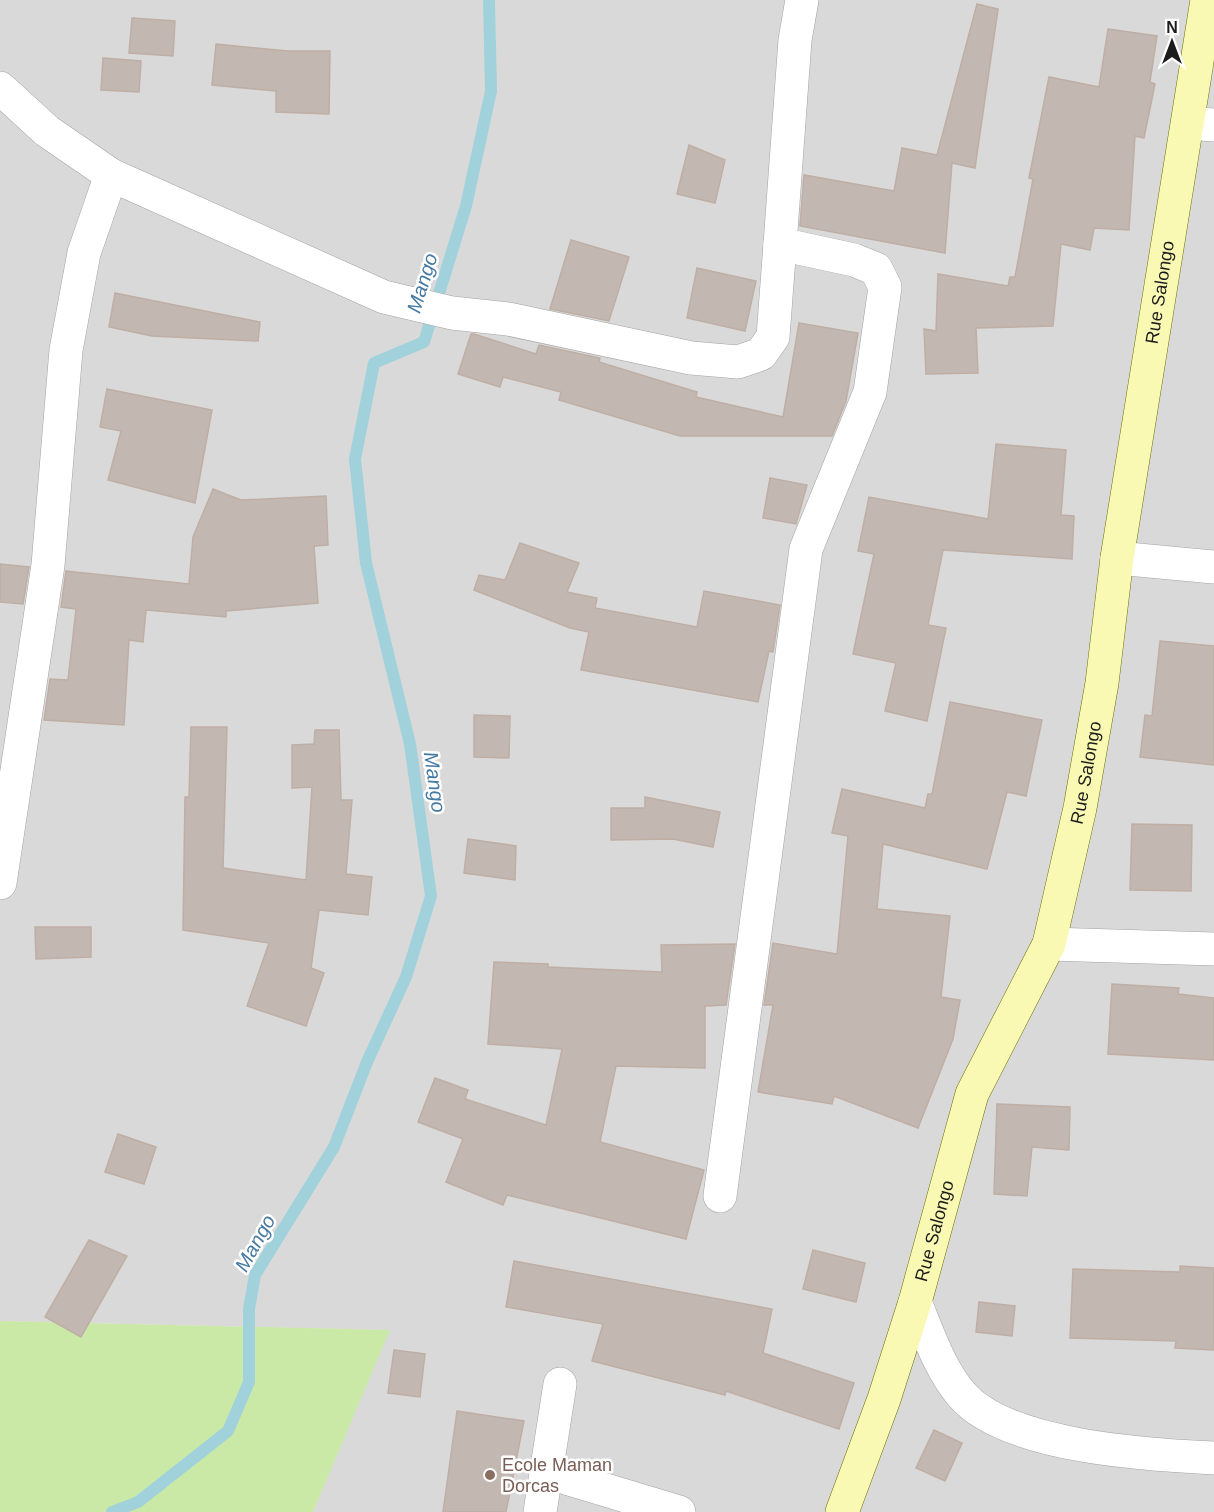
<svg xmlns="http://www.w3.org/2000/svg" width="1214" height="1512" font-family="Helvetica,sans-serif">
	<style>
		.residential { fill: #dad9d9 }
		.grass { fill: #cae9a6 }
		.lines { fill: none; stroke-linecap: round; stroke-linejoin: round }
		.stream { stroke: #a1d2dc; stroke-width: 12 }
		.building { fill: #c2b8b1; stroke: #bfaea4; stroke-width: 1.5 }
		.street-casing { stroke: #a3a3a3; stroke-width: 34 }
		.secondary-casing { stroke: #6b7204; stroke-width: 34 }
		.street { stroke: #fff; stroke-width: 33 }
		.secondary { stroke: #f9f9b4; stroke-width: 33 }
		.education-dot { fill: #8d6e63; stroke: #fff; stroke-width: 2 }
		.labels { text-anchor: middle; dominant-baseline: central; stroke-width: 5; stroke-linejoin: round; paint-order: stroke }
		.street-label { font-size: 18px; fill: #1c1c1c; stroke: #fff }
		.education-label { font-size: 18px; fill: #785e54; stroke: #fff; text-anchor: start }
		.water-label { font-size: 20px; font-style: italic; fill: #467aa3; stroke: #fff }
	</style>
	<rect width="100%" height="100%" fill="#eee9e1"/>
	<path class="residential" d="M0 0H1214V1512H313L389 1330 0 1321Z"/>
	<path class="grass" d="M0 1321 390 1330 313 1512H0Z"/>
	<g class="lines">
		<path class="stream" d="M112 1512 138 1502 228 1431 249 1382V1309L255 1275 334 1147 367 1062 406 977 431 896 410 744 366 563 355 459 374 363 424 342 466 206 491 91 489 0"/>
	</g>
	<g class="building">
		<path d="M977 4 998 9 975 168 952 163 945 253 800 226 804 175 894 191 902 148 937 155Z"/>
		<path d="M132 18 175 21 173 56 129 53Z"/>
		<path d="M1108 29 1157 36 1150 82 1155 84 1144 138 1135 136 1129 230 1094 228 1090 250 1061 244 1053 326 976 328 978 373 926 374 924 329 936 331 938 274 1008 286 1010 277H1015L1033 179 1029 178 1049 77 1099 87Z"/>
		<path d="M216 44 288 51H330L329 114 276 112V91L212 85Z"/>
		<path d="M103 58 141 61 139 92 101 90Z"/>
		<path d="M689 145 725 160 715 203 677 194Z"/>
		<path d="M571 240 629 257 609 321 550 309Z"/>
		<path d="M697 268 756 281 745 331 687 318Z"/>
		<path d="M115 293 260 322 258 341 152 336 109 327Z"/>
		<path d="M799 323 858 333 846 401 832 436H680L559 400 561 392 503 377 500 387 458 374 471 334H474L536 354 539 345 600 358 599 362 697 392 696 397 783 417Z"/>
		<path d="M107 389 212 410 195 503 108 480 121 431 100 427Z"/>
		<path d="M996 444 1066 450 1061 515 1074 516 1072 559 943 550 928 625 946 628 927 721 885 711 896 663 853 654 874 554 858 551 869 497 988 519Z"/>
		<path d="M770 478 807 485 796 524 763 518Z"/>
		<path d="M213 489 241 500 326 496 328 545 314 546 318 603 226 611V617L146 610 143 642 129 640 124 725 44 720 50 679 68 680 76 609 61 607 66 571 189 584 193 537Z"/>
		<path d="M520 543 579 563 567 592 597 598 595 608 697 627 704 591 780 605 773 652 769 651 758 702 581 670 589 632 570 628 474 590 479 575 505 580Z"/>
		<path d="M0 564 29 567 23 604 0 602Z"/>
		<path d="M1160 641 1214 646V765L1140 757 1145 715 1152 716Z"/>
		<path d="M950 702 1042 720 1026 796 1007 792 987 869 883 844 877 909 950 916 941 997 960 1000 953 1039 918 1128 834 1096 832 1104 758 1092 773 1005H764L773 943 837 954 848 836 832 833 842 789 925 808 928 794H932Z"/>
		<path d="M474 715 510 716 509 758 474 757Z"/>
		<path d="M191 727H227L223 868 306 880 312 787 292 788V745L314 744 315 730H339L341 800H352L346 874 372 877 368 915 319 910 311 968 324 973 306 1026 247 1006 269 943 183 930 185 797H189Z"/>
		<path d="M645 797 720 812 713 847 673 839 611 840V808H645Z"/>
		<path d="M1132 824 1192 825 1191 891 1130 890Z"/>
		<path d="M468 839 516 846 515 880 464 873Z"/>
		<path d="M35 927H91V957L36 959Z"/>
		<path d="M735 944 726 1005 705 1006V1068L616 1066 600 1142 704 1170 686 1239 507 1195 503 1205 446 1182 463 1139 418 1122 435 1078 468 1090 465 1099 546 1125 562 1049 488 1044 494 962 548 964V967L662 972 661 945Z"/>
		<path d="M1112 984 1179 988 1178 994 1214 998V1060L1108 1054Z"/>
		<path d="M997 1104 1070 1107 1069 1150 1032 1147 1027 1196 994 1194Z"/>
		<path d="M118 1134 156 1147 144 1184 105 1172Z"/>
		<path d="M89 1240 127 1256 81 1337 45 1317Z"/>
		<path d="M813 1250 865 1263 856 1302 803 1289Z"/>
		<path d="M514 1261 772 1309 763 1353 854 1383 839 1429 726 1391 725 1395 592 1361 603 1324 506 1307Z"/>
		<path d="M1180 1266 1214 1268V1350L1175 1348 1176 1341 1070 1338 1073 1269 1180 1272Z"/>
		<path d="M979 1302 1015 1306 1012 1336 976 1332Z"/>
		<path d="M394 1350 425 1354 420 1397 388 1393Z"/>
		<path d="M457 1411 524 1421 506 1512H443Z"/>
		<path d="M934 1430 962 1443 945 1481 916 1468Z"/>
	</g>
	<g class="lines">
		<defs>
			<g id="street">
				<path d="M0 88 47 131 111 175 384 297 452 313 508 319 691 358 738 362 761 354 773 337 780 244"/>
				<path d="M1189 123 1214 125"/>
				<path d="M1117 558 1214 567"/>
				<path d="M0 883 48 565 66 350 84 253 111 175"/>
				<path d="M1049 944 1214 949"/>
				<path d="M720 1196 806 549 870 392 885 287 876 269 854 260 780 244 795 40 802 0"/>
				<path d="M915 1302C928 1333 940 1370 962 1395 1007 1447 1149 1455 1214 1458"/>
				<path d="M546 1472 679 1512"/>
				<path d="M540 1512 560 1384"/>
			</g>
			<g id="secondary">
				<path id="s1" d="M842 1512 884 1399 915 1302 972 1094 1049 944 1080 808 1102 683 1117 558 1207 0"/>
			</g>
		</defs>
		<use href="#street" class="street-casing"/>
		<use href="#secondary" class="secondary-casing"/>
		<use href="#street" class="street"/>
		<use href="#secondary" class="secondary"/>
	</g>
	<circle class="education-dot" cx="490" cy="1475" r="6"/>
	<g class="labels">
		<g class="street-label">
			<text stroke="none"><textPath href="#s1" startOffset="1268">Rue Salongo</textPath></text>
			<text stroke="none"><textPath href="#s1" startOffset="782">Rue Salongo</textPath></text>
			<text stroke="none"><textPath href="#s1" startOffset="296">Rue Salongo</textPath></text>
		</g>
		<g class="education-label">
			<text x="502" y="1465">Ecole Maman<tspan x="502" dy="21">Dorcas</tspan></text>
		</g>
		<g class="water-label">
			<text transform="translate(422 283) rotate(-73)">Mango</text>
			<text transform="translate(435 782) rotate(82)">Mango</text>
			<text transform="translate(255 1243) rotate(-61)">Mango</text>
		</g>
	</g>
	<g transform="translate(1172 42)" stroke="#ffffff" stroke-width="4.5" paint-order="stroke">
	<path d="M0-4.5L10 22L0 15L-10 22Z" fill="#1c1c1c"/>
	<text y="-9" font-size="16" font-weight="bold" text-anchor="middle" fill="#1c1c1c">N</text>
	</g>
</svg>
